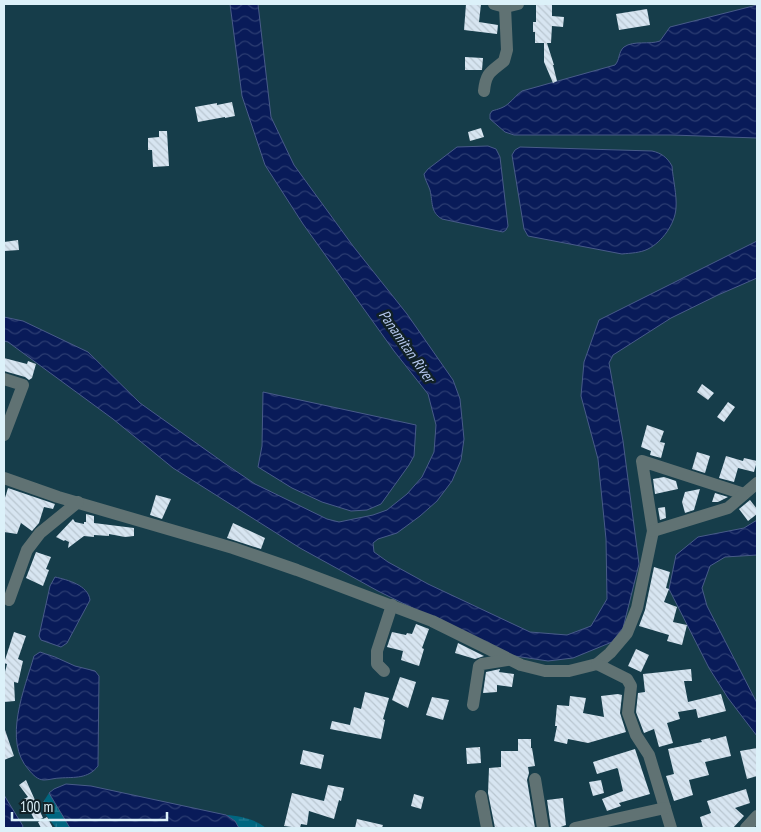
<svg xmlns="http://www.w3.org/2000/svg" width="761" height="832" font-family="'PT Sans Narrow',sans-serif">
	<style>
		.wetland { fill: url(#wetland-marsh) }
		.water { fill: url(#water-waves); stroke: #485b89 }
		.building { fill: url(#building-back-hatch) }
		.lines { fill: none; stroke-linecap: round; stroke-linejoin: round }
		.minor { stroke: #607273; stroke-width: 12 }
		.labels { text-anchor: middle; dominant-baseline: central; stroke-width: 5; stroke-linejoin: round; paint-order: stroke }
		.water-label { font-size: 15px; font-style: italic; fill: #b8caf0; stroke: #112127 }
	</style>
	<defs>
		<pattern id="wetland-marsh" width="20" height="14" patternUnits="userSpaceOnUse" patternTransform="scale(1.25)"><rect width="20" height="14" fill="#006680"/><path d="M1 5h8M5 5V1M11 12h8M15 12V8" fill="none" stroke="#257c93"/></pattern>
		<pattern id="water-waves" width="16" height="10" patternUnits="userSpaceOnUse" patternTransform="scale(1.25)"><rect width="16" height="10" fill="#091b59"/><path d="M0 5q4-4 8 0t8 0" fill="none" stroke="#2c3d72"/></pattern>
		<pattern id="building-back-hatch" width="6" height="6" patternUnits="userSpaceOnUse" patternTransform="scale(1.25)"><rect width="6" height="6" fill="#d7e5f1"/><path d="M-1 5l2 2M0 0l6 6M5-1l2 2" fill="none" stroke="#b9c6d0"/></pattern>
	</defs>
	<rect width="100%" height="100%" fill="#163d4a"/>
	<g class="wetland">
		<path d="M49 793 70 828H56L40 807Z"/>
		<path d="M226 815C240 816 255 819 266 828H239L235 821Z"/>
	</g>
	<g class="water">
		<path d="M230 4H258L271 117 294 165 353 246 407 314 453 380 460 399 464 439 461 460 452 481 437 501 420 516 397 533 378 539 373 543 374 552 388 562 428 584 530 632 567 635 591 626 607 599 606 539 598 459 581 396 584 362 599 320 757 241V278L718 295 671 318 613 355 609 363 623 441 639 564 623 628 612 642 573 658 548 661 508 655 378 591 300 548 173 468 113 419 8 342 4 341V317L23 321 88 352 140 403 227 465 255 484 327 519 339 522 373 515 387 510 407 494 422 477 434 452 436 425 428 394 394 351 303 224 265 165 242 96Z"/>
		<path d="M757 5V138L672 135H514L505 132 490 119V114L492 111C498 109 504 108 509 103 514 99 516 95 522 91L615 65C620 60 618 52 624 47 634 40 649 45 660 41L670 27Z"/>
		<path d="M488 146 496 149 500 157 508 226 506 230 503 232 442 219C430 212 433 202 430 190 428 184 425 180 424 174L428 169 457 147Z"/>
		<path d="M520 147 652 151C661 153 667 157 672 166 673 180 677 195 676 208 675 224 662 242 648 249 640 253 631 253 622 254L528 236 524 229 512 155 515 150Z"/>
		<path d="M263 392 416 425 414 456 409 465 381 504 367 510 351 511 322 502 292 488 258 467 262 446Z"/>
		<path d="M757 520V555L725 557 710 566 702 588 707 606 757 703V736L728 698 709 668 669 589 676 555 698 537 744 528Z"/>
		<path d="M55 577C68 580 88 585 90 600L67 643 61 647 41 640 39 636 50 586Z"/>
		<path d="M40 652 55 657 75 666 95 671 99 676 98 766C88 779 75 777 60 778 55 778 49 780 44 780 38 780 33 775 29 770 2 741 25 688 34 656Z"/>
		<path d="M66 784 91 786 226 815 235 821 239 828H70L49 793 54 789Z"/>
		<path d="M4 795 23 826 22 828H4Z"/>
	</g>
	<g class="building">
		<path d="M466 4H481L479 22 498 25 497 34 464 30Z"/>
		<path d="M536 4H552V16L564 17 563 27 552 26 551 43H547L554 65H553L557 81 553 83 544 62V43H535V32H533V22H536Z"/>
		<path d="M647 9 650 25 619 30 616 14Z"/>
		<path d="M465 57 483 58 482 70H465Z"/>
		<path d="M232 102 235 116 225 118V117L198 122 195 107 217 103V105Z"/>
		<path d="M481 128 484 137 470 141 468 132Z"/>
		<path d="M159 131H167L169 166 153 167 152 150H148V138L159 137Z"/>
		<path d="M18 240 19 250 4 251V242Z"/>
		<path d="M4 358 27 364 28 361 36 364 32 378 29 380 25 377 4 371Z"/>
		<path d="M702 384 714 393 708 400 697 392Z"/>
		<path d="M728 402 735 407 724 422 717 417Z"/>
		<path d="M647 425 664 431 660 442 665 443 661 458 650 455 651 451 641 447Z"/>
		<path d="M697 452 710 456 705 473 692 469Z"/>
		<path d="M726 456 743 461 744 458 757 461 754 472 738 468 734 482 719 478Z"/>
		<path d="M664 477 676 481 678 489 655 494 653 479Z"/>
		<path d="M8 488 55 504 53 509 44 507 39 523 32 531 21 523 17 534 4 532V501Z"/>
		<path d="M700 489 694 510 685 513 682 502 685 492Z"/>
		<path d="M715 493 728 497 718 502H712Z"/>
		<path d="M156 495 171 499 162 519 150 515Z"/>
		<path d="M750 500 757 509V514L748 521 739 509Z"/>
		<path d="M665 507 666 518 660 520 658 508Z"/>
		<path d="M86 514 94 516V523L134 528V536L125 537 109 534V536L94 535V537L84 536 68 548 69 542 65 540 64 541 56 537 73 519 75 522 84 524V522H86Z"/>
		<path d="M233 523 265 538 261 549 227 538Z"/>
		<path d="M36 552 51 557 46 569 49 570 43 586 26 578Z"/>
		<path d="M654 567 670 572 666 588 669 589 664 602 677 607 673 622 687 625 682 645 667 641 669 635 639 626 645 610Z"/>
		<path d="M416 624 429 629 422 648 424 649 419 666 401 660 403 651 387 647 392 632 406 635 407 633 412 634Z"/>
		<path d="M14 632 26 636 18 659 23 661 18 683 14 682 15 701 4 702V676L7 664 4 663Z"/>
		<path d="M458 643 484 656 475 659 455 653Z"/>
		<path d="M636 649 649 655 641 672 628 666Z"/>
		<path d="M500 669 499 672 514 674 512 687 497 685V692L483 693 486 672Z"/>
		<path d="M691 669 692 681H684L688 702 721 694 726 711 698 718 696 709 678 712 680 719 667 723 673 743 659 747 654 729 644 733 636 712 638 693 645 692 643 674Z"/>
		<path d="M400 677 416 682 408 708 392 700Z"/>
		<path d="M365 692 389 698 383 719 385 720 381 739 330 729 332 721 350 725 354 707 361 709Z"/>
		<path d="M618 694 622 695 620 713 626 732 588 743 568 739 567 744 554 741 557 726H555L557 705 569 706 570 696 586 698 583 713 604 717 601 696Z"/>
		<path d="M432 697 449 700 443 720 426 715Z"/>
		<path d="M5 730 14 756 4 760V731Z"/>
		<path d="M726 736 731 756 705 762 709 775 689 780 693 795 674 801 666 776 674 774 668 749 702 742 701 740 710 738 711 740Z"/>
		<path d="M518 739H531V748H532L535 766 528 767 529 773 527 780 535 828H495L488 793 489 768 501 767V751H518Z"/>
		<path d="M480 747 481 763 467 764 466 748Z"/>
		<path d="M757 748V776L747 779 740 751Z"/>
		<path d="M635 749 650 794 619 803 621 806 607 811 602 799 623 791 618 769 617 768 597 774 593 762Z"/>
		<path d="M303 750 324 755 321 769 300 764Z"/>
		<path d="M26 780 43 818 35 821 24 799 28 797 19 785Z"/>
		<path d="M601 780 604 793 593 796 589 782Z"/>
		<path d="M328 785 344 788 341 801 339 800 334 819 309 811 307 825 301 824 300 828 284 826 292 793 324 801Z"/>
		<path d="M746 789 750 803 735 808 744 816 733 828H703L700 817 711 813 707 801Z"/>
		<path d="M414 794 424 797 421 809 411 806Z"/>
		<path d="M563 798 566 825 558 828H551L547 800Z"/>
		<path d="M47 817 53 828H41L38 822Z"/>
		<path d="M357 819 383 825 382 828H355Z"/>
	</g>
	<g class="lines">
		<g class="minor">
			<path d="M494 4 505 7 518 4"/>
			<path d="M484 91C486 72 491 72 504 61L507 50 505 7"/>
			<path d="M4 379 23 385 4 435"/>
			<path d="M4 478 58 497 233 548 297 570 432 621 521 665 545 671H569L597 664 610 653 627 633 637 608 653 531 642 461 744 494"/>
			<path d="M653 531 728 508 757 483"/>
			<path d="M9 600 27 550 40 533 78 502"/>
			<path d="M597 664 627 679 631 686 628 713 636 735 649 755 671 828"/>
			<path d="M384 671 377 664V651L392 605"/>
			<path d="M473 705 479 666 482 664 507 660"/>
			<path d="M535 779 543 828"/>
			<path d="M481 796 487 828"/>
			<path d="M575 828 665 808"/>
			<path d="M746 828 757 816"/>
		</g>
	</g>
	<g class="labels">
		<g class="water-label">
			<text transform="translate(407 346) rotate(55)">Panamitan River</text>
		</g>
	</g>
	<rect width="761" height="832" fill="none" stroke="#dcf1f9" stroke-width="10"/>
	<path d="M12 812v8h155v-8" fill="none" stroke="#dcf1f9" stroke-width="2.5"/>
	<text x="20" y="812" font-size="15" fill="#dcf1f9" stroke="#112127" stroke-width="4" paint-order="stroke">100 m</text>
</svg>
